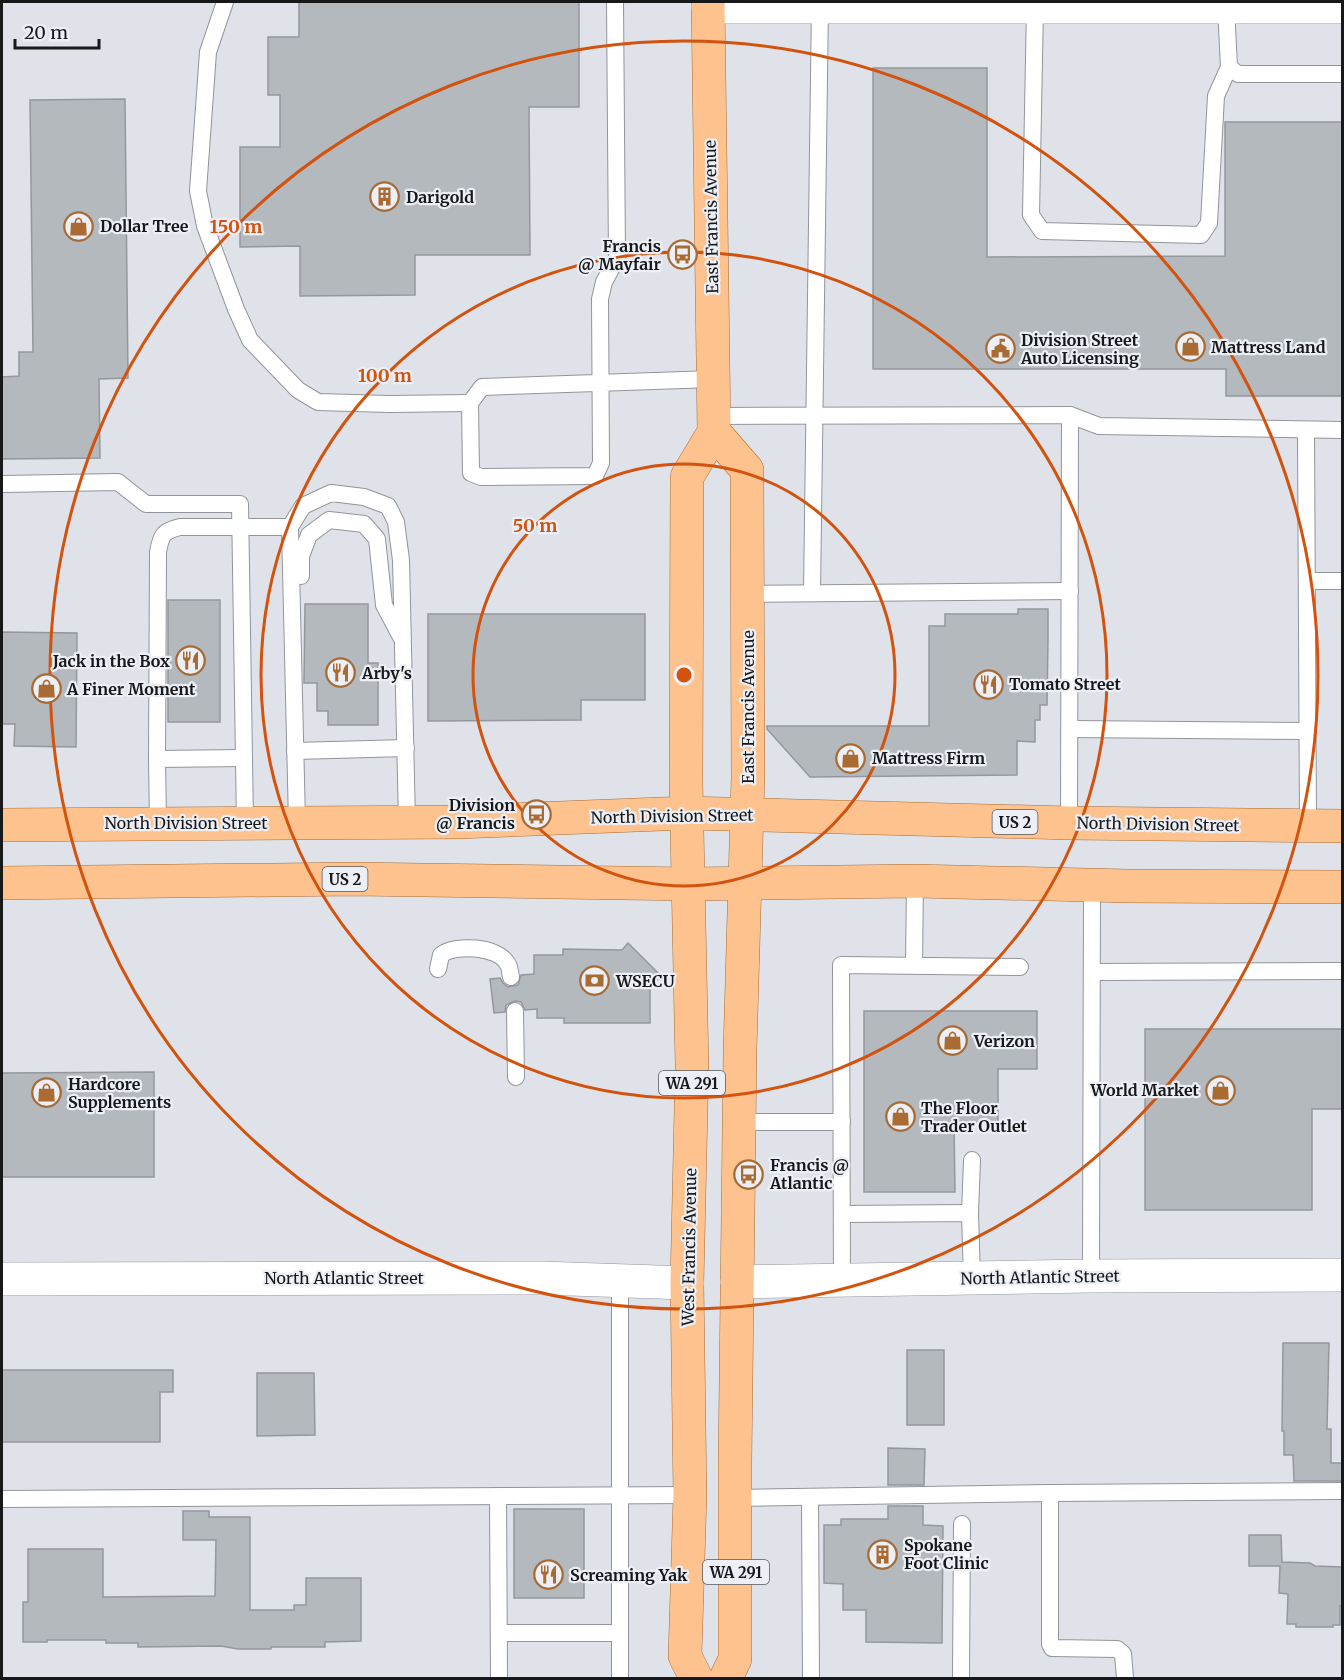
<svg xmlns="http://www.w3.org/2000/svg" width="1344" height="1680" font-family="Merriweather,serif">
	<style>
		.building { fill: #b4b9be; stroke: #94989d; stroke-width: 1.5 }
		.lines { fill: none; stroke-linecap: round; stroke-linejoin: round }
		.lane-casing { stroke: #91959b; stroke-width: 18 }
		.street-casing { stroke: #91959b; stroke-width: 34 }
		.primary-casing { stroke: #ab6c33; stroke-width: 34 }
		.lane { stroke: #fff; stroke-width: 16 }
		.street { stroke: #fff; stroke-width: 33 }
		.primary { stroke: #fdc28d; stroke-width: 33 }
		.ring { fill: none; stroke: #d3520d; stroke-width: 3 }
		.labels { text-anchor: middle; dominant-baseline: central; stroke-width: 4.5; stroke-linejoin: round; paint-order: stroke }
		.shield { fill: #ecf0f6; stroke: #57595c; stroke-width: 1.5 }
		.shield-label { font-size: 15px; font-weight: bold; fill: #17181a }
		.poi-label { font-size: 16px; font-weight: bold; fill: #17181a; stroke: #ecf0f6; text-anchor: start }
		.street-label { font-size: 16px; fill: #17181a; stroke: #ecf0f6 }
		.centre { fill: #d3520d; stroke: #ecf0f6; stroke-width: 3 }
		.ring-label { font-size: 18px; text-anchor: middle; font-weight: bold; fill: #d3520d; stroke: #ecf0f6; stroke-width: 4.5; stroke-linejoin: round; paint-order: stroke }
	</style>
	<rect width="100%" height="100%" fill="#dfe3e9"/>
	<g class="building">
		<path d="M299 2H579V107H529L530 255H415V295L300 296V246L240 247V147H280V95H268V37H299Z"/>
		<path d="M873 68H987V257L1225 256V122H1342V396H1226V369H873Z"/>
		<path d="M125 99 128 378 99 379 100 458 2 459V377L19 376V352H33L30 100Z"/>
		<rect x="168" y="600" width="52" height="122"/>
		<path d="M305 604H368V663H378V725H328V711H317V683H304Z"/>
		<path d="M1018 609H1048V640L1047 705H1040V720H1035V742L1017 741V775L810 777 767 729V726H929V626H945V614H1018Z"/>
		<path d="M428 614H645V700H581V720L428 721Z"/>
		<path d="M2 632 77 633 76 747 14 746 15 724H2Z"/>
		<path d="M628 943 661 976 650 987V1023H564V1018H537V1009L525 1010 521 1002 515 1001 506 1005 505 1012 494 1013 490 979 500 978 503 983 508 987 518 985 521 975 534 974V955H563V949L622 950Z"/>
		<path d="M864 1011H1037V1069H998V1122H954L955 1192H864Z"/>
		<path d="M1145 1029H1342V1109H1312V1210H1145Z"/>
		<path d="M154 1072V1177H2V1073Z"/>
		<path d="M1283 1343H1329L1327 1429H1331V1463H1342V1481H1294L1293 1455H1284V1431H1282Z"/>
		<rect x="907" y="1350" width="37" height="75"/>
		<path d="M2 1370H173V1392H160V1442H2Z"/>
		<path d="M257 1373H314L315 1435 257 1436Z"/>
		<path d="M888 1448 925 1449 924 1485H888Z"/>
		<path d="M888 1506H923V1525L943 1526 942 1643 866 1642V1610H843V1584L824 1583V1525H841V1519H888Z"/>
		<rect x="514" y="1509" width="70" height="89"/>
		<path d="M183 1511H209V1517H250V1610H294V1605H306V1578H361V1641L325 1642V1647H271V1649H238L221 1646 138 1647V1643H106V1640H47V1642H23V1602H28V1549H103V1597L215 1596 216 1540H183Z"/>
		<path d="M1249 1535H1281L1282 1562 1310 1563 1315 1566 1342 1567V1606H1340V1625H1333V1627H1296V1624H1287L1288 1594 1279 1593 1280 1566H1249Z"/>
	</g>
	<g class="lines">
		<defs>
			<g id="lane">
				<path d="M225 2 208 52 198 191 205 226 236 309 250 340 298 390 318 402 389 404 470 403"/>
				<path d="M615 2 617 258 604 282 600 299 601 463 595 476 481 477 471 473 470 403 482 387C559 385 636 382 713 379"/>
				<path d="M1033 2 1035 7 1031 215 1042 231 1201 235 1209 223 1216 96 1229 67"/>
				<path d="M1226 7 1229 67 1238 74H1342"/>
				<path d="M714 416 1070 415 1099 426 1342 430"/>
				<path d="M1306 430 1308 826"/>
				<path d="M2 484 118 482 146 504H240L245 823"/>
				<path d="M301 576V556L309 535 329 520 364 524 377 539 384 605 401 637"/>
				<path d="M1307 581H1342"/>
				<path d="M812 593 820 3"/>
				<path d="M748 594 1070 591"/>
				<path d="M1070 729 1308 731"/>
				<path d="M295 751 406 748"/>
				<path d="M157 759 158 552C161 535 163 531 180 527H290"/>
				<path d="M297 822 290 527 303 506 331 493 364 497 388 506 396 522 401 560 407 822"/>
				<path d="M158 823 157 759 244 758"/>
				<path d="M1069 823 1070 415"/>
				<path d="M914 965 915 881"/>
				<path d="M438 969 441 955C455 944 497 946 507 963 510 966 510 973 511 977"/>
				<path d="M1092 972 1342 971"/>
				<path d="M515 1011 516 1077"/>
				<path d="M740 1122H842"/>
				<path d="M970 1213 972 1160"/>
				<path d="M842 1214 970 1213 972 1278"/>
				<path d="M1091 1276 1092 884"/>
				<path d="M842 1281 841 965 1020 967"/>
				<path d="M1050 1493V1644L1052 1648 1117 1649 1123 1654 1125 1678"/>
				<path d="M498 1496 499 1678"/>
				<path d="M736 1498 1050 1493 1342 1491"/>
				<path d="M810 1498 811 1678"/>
				<path d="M2 1499 690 1495"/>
				<path d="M499 1633H619"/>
				<path d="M620 1678V1281"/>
				<path d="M961 1678 962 1524"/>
			</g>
			<g id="street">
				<path d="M708 7H1342"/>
				<path d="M2 1279 541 1278 687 1283"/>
				<path d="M737 1282 1091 1276 1342 1275"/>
			</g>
			<g id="primary">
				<path d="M714 432 747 470 748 777 740 1050 735 1462V1659L726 1678"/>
				<path d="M2 825 458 822 687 813 1069 823 1342 826"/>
				<path d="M2 883 354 879 689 884 915 881 1129 886 1342 887"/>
				<path d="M696 1678 685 1656 690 1495 687 1283 692 1066 686 782 687 477 714 432 708 2"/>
			</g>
		</defs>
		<use href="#lane" class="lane-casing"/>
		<use href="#street" class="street-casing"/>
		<use href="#primary" class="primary-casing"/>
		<use href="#lane" class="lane"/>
		<use href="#street" class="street"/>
		<use href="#primary" class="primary"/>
	</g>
	<g class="ring">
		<circle cx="684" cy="675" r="211"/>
		<circle cx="684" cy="675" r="423"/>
		<circle cx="684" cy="675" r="634"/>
	</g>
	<defs>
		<symbol id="building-ring" viewBox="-11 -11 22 22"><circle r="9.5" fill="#ecf0f6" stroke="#aa6b33" stroke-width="1.5"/><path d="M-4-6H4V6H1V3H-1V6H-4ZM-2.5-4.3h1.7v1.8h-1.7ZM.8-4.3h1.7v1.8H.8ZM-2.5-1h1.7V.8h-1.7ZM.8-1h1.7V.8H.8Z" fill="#aa6b33"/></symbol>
		<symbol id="shop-ring" viewBox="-11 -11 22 22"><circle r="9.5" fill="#ecf0f6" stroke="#aa6b33" stroke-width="1.5"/><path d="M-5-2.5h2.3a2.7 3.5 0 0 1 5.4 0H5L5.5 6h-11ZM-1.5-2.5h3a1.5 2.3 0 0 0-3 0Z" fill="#aa6b33"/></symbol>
		<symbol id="bus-ring" viewBox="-11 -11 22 22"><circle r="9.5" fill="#ecf0f6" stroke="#aa6b33" stroke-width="1.5"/><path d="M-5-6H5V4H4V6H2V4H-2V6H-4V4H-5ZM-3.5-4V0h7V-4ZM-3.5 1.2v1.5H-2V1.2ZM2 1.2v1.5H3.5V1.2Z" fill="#aa6b33"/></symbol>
		<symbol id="civic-ring" viewBox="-11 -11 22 22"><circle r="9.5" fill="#ecf0f6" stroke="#aa6b33" stroke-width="1.5"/><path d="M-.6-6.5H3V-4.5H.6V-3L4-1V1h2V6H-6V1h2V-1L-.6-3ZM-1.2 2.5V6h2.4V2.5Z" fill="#aa6b33"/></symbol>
		<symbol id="restaurant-ring" viewBox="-11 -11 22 22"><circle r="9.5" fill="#ecf0f6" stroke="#aa6b33" stroke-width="1.5"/><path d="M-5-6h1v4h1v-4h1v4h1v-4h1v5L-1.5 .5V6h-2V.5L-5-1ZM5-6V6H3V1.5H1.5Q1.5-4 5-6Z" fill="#aa6b33"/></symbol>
		<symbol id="bank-ring" viewBox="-11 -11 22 22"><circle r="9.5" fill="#ecf0f6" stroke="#aa6b33" stroke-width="1.5"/><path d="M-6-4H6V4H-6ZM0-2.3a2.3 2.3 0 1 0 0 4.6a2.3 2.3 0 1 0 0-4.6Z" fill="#aa6b33"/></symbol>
	</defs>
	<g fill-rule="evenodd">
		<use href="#building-ring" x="368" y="180" width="33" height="33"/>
		<use href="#shop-ring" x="62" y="210" width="33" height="33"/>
		<use href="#bus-ring" x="666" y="238" width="33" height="33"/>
		<use href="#shop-ring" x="1174" y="330" width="33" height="33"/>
		<use href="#civic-ring" x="984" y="332" width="33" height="33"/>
		<use href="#restaurant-ring" x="174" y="644" width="33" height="33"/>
		<use href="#restaurant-ring" x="324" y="656" width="33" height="33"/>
		<use href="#restaurant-ring" x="972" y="668" width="33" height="33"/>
		<use href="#shop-ring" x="30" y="672" width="33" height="33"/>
		<use href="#shop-ring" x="834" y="742" width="33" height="33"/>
		<use href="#bus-ring" x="520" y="798" width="33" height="33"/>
		<use href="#bank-ring" x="578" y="964" width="33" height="33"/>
		<use href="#shop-ring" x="936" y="1024" width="33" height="33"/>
		<use href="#shop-ring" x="1204" y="1074" width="33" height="33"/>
		<use href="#shop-ring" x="30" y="1076" width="33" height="33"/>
		<use href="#shop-ring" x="884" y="1100" width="33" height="33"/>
		<use href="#bus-ring" x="732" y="1158" width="33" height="33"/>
		<use href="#building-ring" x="866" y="1538" width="33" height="33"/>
		<use href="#restaurant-ring" x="532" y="1558" width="33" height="33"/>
	</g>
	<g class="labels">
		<g class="shield">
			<rect x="992.5" y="810" width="45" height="24" rx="4.5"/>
			<rect x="322.5" y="867" width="45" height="24" rx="4.5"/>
			<rect x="659" y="1071" width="66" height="24" rx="4.5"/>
			<rect x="703" y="1560" width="66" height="24" rx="4.5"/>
		</g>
		<g class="shield-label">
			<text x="1015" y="822">US 2</text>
			<text x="345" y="879">US 2</text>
			<text x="692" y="1083">WA 291</text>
			<text x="736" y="1572">WA 291</text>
		</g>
		<g class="poi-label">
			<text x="406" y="197">Darigold</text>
			<text x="100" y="226">Dollar Tree</text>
			<text x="661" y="246" text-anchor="end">Francis<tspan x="661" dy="18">@ Mayfair</tspan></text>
			<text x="1021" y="340">Division Street<tspan x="1021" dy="18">Auto Licensing</tspan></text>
			<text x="1211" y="347">Mattress Land</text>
			<text x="170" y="661" text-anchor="end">Jack in the Box</text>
			<text x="362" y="673">Arby's</text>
			<text x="1009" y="684">Tomato Street</text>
			<text x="67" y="689">A Finer Moment</text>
			<text x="872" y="758">Mattress Firm</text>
			<text x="515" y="805" text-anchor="end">Division<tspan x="515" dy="18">@ Francis</tspan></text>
			<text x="616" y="981">WSECU</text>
			<text x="974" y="1041">Verizon</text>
			<text x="68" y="1084">Hardcore<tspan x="68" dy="18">Supplements</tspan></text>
			<text x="1199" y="1090" text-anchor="end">World Market</text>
			<text x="921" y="1108">The Floor<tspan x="921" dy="18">Trader Outlet</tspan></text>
			<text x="770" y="1165">Francis @<tspan x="770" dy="18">Atlantic</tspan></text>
			<text x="904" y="1545">Spokane<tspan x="904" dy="18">Foot Clinic</tspan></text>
			<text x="570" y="1575">Screaming Yak</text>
		</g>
		<g class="street-label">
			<text transform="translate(711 217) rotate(-91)">East Francis Avenue</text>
			<text transform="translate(748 707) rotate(-90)">East Francis Avenue</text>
			<text transform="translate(672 816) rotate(-1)">North Division Street</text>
			<text x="186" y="823">North Division Street</text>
			<text transform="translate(1158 824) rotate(1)">North Division Street</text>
			<text transform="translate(689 1247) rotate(-89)">West Francis Avenue</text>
			<text transform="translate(1040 1277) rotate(-1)">North Atlantic Street</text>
			<text x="344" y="1278">North Atlantic Street</text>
		</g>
	</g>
	<circle cx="684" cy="675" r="9" class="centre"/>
	<g class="ring-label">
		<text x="236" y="233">150 m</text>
		<text x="385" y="382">100 m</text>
		<text x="535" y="532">50 m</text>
	</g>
	<rect width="1344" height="1680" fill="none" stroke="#17181a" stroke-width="6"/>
	<path d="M15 39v9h84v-9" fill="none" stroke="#17181a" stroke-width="3"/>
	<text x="24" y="39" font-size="18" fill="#17181a" stroke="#ecf0f6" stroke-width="4.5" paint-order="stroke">20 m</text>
</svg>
